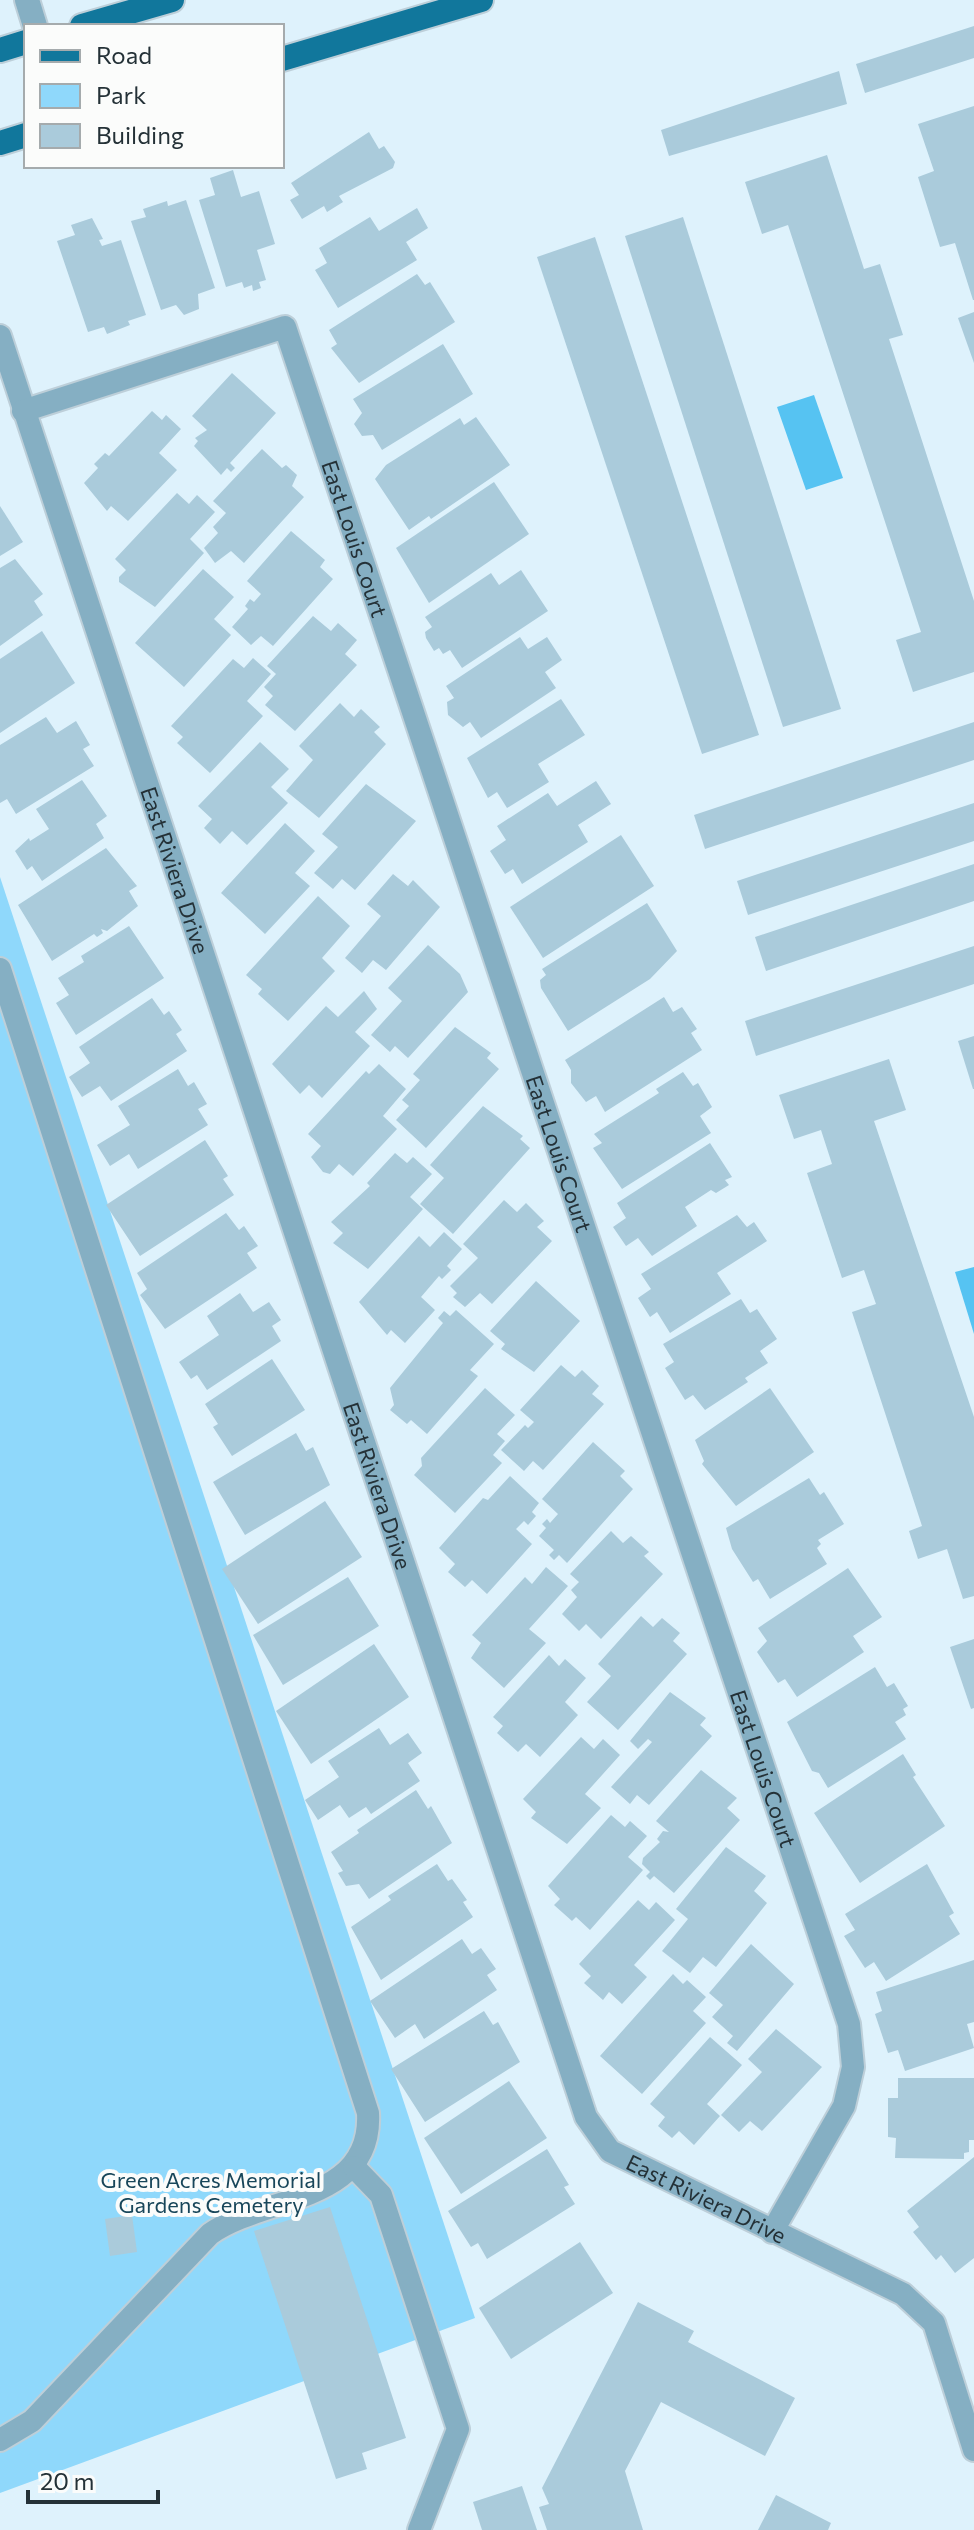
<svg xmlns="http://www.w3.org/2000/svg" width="974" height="2530" font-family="Commissioner,sans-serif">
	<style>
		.green { fill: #8fd8fb }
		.water { fill: #56c3f2 }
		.building { fill: #aacbdb }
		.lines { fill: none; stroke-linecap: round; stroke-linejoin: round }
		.lane-casing { stroke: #bdcfd9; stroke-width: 26 }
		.street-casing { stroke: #bdcfd9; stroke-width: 28 }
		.primary-casing { stroke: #bdcfd9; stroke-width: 28 }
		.lane { stroke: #85afc3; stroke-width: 22 }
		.street { stroke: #85afc3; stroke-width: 24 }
		.primary { stroke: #11779c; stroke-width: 24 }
		.labels { text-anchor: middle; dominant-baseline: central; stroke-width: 8; stroke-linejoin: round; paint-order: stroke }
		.street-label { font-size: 22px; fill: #243137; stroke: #fbfcfb }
		.park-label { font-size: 22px; fill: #18465a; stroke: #fbfcfb }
	</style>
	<rect width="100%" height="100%" fill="#def2fc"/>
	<path class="green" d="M0 877 475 2318 0 2493Z"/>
	<g class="water">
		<path d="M814 395 843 478 806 490 777 407Z"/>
		<path d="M974 1267V1334L955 1272Z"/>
	</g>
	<g class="building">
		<path d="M974 26V58L865 93 856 64Z"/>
		<path d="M839 71 847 104 669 156 661 130Z"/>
		<path d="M974 106V300H973L955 243 940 247 918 177 934 171 918 124Z"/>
		<path d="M369 132 379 149 384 146 395 162 393 168 339 196 343 202 327 212 324 206 302 219 290 200 299 195 291 183Z"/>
		<path d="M827 155 864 269 880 264 903 335 889 339 974 601V672L913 692 896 640 921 632 788 225 762 234 745 182Z"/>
		<path d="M233 170 241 197 259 191 275 244 257 250 266 280 259 282 261 288 253 291 252 285 244 288 242 282 226 287 199 200 215 195 210 178Z"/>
		<path d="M186 200 215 288 198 294 199 309 184 315 176 305 161 310 131 221 146 217 143 209 167 201 168 206Z"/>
		<path d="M417 208 428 228 406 242 417 260 338 308 315 270 327 263 319 248 370 217 379 231Z"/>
		<path d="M683 217 841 709 783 727 625 236Z"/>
		<path d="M92 218 103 239 99 240 102 246 121 240 146 315 128 321 130 325 107 334 104 327 88 332 57 241 75 235 71 225Z"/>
		<path d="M595 237 759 735 702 754 537 257Z"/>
		<path d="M417 274 425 285 430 282 455 322 359 383 331 348 337 344 329 330Z"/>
		<path d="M974 312V363L958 318Z"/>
		<path d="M443 344 473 394 382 450 373 435 362 436 354 424 362 413 353 399Z"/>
		<path d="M232 373 276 413 230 463 235 468 231 472 227 468 221 475 194 446 198 441 195 438 207 430 192 416Z"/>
		<path d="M152 411 162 420 166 415 181 429 159 453 177 470 128 521 111 506 107 511 84 483 98 468 94 464 105 453 109 456Z"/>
		<path d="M476 417 510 465 431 519 429 516 409 530 375 479 386 465 460 418 464 425Z"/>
		<path d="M262 449 282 468 286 465 297 475 292 486 304 497 244 563 231 551 215 563 204 548 218 533 213 527 226 513 213 501Z"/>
		<path d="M494 482 529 534 429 603 396 548Z"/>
		<path d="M177 493 189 504 197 495 215 512 190 539 204 553 155 607 119 582V577L126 570 115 559Z"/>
		<path d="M0 506 23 542 0 556Z"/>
		<path d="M291 531 325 560 320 567 333 579 273 646 261 636 251 645 232 627 248 609 245 606 250 599 254 602 261 594 247 581Z"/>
		<path d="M15 559 43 594 34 601 43 615 0 646V568Z"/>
		<path d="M203 569 234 597 214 619 231 635 184 687 135 643Z"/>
		<path d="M521 570 548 611 462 668 450 650 443 654 439 648 434 651 426 638 425 632 432 627 425 617 491 573 499 585Z"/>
		<path d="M313 616 331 631 338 623 357 640 345 654 357 665 295 731 265 705 273 696 264 687 276 674 267 666Z"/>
		<path d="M42 631 75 683 0 733V659Z"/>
		<path d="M520 637 528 649 547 637 562 660 545 672 556 688 481 738 470 722 463 727 448 715 447 702 454 698 446 686Z"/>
		<path d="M253 658 271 674 247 701 263 716 210 773 177 743 183 737 171 726 233 659 244 668Z"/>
		<path d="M561 699 585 735 538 764 549 782 507 808 497 792 488 798 467 758Z"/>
		<path d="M340 703 354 717 361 709 380 727 374 732 386 744 319 818 286 791 313 760 299 746Z"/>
		<path d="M46 717 57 733 76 721 90 745 83 749 94 766 16 814 7 799 0 803V745Z"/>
		<path d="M974 722V760L705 849 694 815Z"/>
		<path d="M260 742 289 769 271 787 288 803 247 845 232 831 220 844 204 828 212 819 198 806Z"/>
		<path d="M82 780 107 816 96 824 104 838 42 881 32 866 27 870 15 851 29 838 30 841 49 829 36 809Z"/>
		<path d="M596 781 611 804 578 825 588 842 522 884 513 869 505 874 490 851 506 840 497 826 548 793 557 806Z"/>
		<path d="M366 784 416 821 355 890 342 879 333 889 314 873 338 847 322 834Z"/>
		<path d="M974 803V841L748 915 737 881Z"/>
		<path d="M285 823 315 851 295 873 310 886 265 934 221 893Z"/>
		<path d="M621 835 654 886 543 958 510 907Z"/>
		<path d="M106 848 137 886 129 891 138 906 107 931 101 929 103 933 97 937 94 934 52 961 18 905Z"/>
		<path d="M974 864V901L766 971 755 937Z"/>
		<path d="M393 874 408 886 413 880 440 907 386 970 373 960 362 973 345 958 381 916 367 904Z"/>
		<path d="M318 896 350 926 322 958 335 971 288 1021 258 994 262 989 246 975Z"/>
		<path d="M647 903 677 951 650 979 568 1031 541 988 540 980 546 975 542 969Z"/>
		<path d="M129 926 164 978 76 1035 56 1003 69 995 58 978 84 962 81 956Z"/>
		<path d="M428 945 460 974 468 992 408 1058 395 1046 390 1052 371 1035 402 1001 388 988Z"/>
		<path d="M974 946V984L756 1056 745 1021Z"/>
		<path d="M364 991 377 1009 355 1032 370 1046 322 1098 309 1085 300 1094 272 1064 326 1006 338 1017Z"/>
		<path d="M664 997 673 1012 682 1007 697 1029 691 1033 702 1050 605 1112 596 1096 586 1102 571 1083V1070L565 1060Z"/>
		<path d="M152 998 164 1015 169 1011 182 1030 176 1034 187 1051 111 1101 100 1086 82 1097 69 1077 90 1063 79 1047Z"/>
		<path d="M455 1027 491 1053 487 1058 499 1069 426 1148 396 1120 409 1106 402 1100 420 1080 413 1074Z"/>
		<path d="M974 1036V1089H973L958 1041Z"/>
		<path d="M889 1059 906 1110 874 1121 974 1417V1596L963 1599 947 1549 918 1559 909 1531 922 1526 852 1312 876 1304 864 1270 842 1278 807 1173 832 1164 821 1130 794 1139 779 1095Z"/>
		<path d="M379 1064 406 1089 383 1116 397 1129 353 1176 339 1164 330 1174 323 1172 311 1157 321 1146 308 1134 366 1071 369 1074Z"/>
		<path d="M178 1069 188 1086 194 1082 207 1104 198 1109 208 1125 138 1169 129 1154 110 1166 97 1145 130 1125 118 1106Z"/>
		<path d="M683 1072 693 1086 698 1083 712 1107 700 1116 711 1133 622 1189 593 1148 602 1143 594 1134 659 1093 656 1089Z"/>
		<path d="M483 1106 523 1136 520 1139 530 1148 453 1234 420 1204 444 1178 430 1165Z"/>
		<path d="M205 1140 228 1176 223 1179 234 1195 140 1256 106 1205Z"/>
		<path d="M710 1143 732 1177 725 1180 729 1185 716 1193 711 1190 685 1207 697 1226 652 1256 638 1238 626 1246 613 1227 626 1218 617 1203Z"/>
		<path d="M395 1153 407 1163 413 1157 432 1174 410 1197 423 1209 368 1269 333 1243 343 1233 331 1222 370 1186 367 1183Z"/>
		<path d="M504 1200 517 1212 526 1203 544 1221 537 1227 552 1241 492 1304 480 1293 465 1307 453 1297 457 1293 450 1286 478 1258 463 1244Z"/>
		<path d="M226 1213 239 1230 244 1226 258 1246 247 1253 257 1268 165 1329 140 1295 147 1289 137 1273Z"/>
		<path d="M737 1215 747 1227 754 1222 767 1241 717 1273 731 1294 670 1333 657 1312 650 1317 638 1298 651 1289 641 1274Z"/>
		<path d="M444 1232 462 1249 447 1266 451 1270 442 1279 439 1276 421 1297 435 1310 405 1343 391 1330 387 1335 359 1302 419 1236 430 1247Z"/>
		<path d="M536 1281 580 1321 534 1372 501 1349 505 1344 490 1331Z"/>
		<path d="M240 1293 253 1312 269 1302 281 1320 272 1326 281 1341 207 1390 197 1375 191 1379 179 1362 219 1335 207 1316Z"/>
		<path d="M741 1299 750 1313 757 1309 777 1339 760 1351 768 1363 745 1378 748 1382 705 1410 693 1395 685 1400 665 1368 674 1362 663 1344Z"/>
		<path d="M456 1310 494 1344 470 1370 478 1376 427 1434 411 1420 407 1424 390 1410 394 1405 390 1388 443 1323 438 1318 444 1311 450 1316Z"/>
		<path d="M272 1359 305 1410 232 1456 213 1427 218 1424 205 1404Z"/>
		<path d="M561 1365 575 1377 582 1370 599 1386 592 1394 604 1404 543 1470 533 1461 524 1471 501 1450 525 1425 528 1428 534 1422 520 1410Z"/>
		<path d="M485 1388 515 1415 497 1434 505 1441 493 1455 502 1463 455 1513 414 1475 422 1466 421 1458Z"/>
		<path d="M770 1388 814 1452 736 1506 702 1464 704 1461 695 1440Z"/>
		<path d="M296 1433 306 1451 313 1447 330 1485 245 1535 213 1482Z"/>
		<path d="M593 1442 625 1471 620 1476 633 1489 567 1563 559 1555 554 1560 549 1555 554 1550 539 1536 546 1528 542 1524 547 1519 550 1523 558 1514 542 1499Z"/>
		<path d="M510 1476 539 1503 532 1512 536 1516 528 1525 524 1521 516 1529 532 1544 487 1594 472 1580 465 1587 448 1572 455 1564 439 1548 483 1498 488 1500Z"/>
		<path d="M809 1478 820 1495 824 1492 844 1524 818 1540 821 1544 817 1548 827 1564 770 1599 758 1579 753 1582 732 1549 726 1528Z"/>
		<path d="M325 1501 362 1557 258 1624 222 1569Z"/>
		<path d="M611 1531 623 1543 631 1536 649 1552 644 1556 663 1574 601 1639 586 1624 579 1631 562 1614 577 1597 571 1590 579 1582 570 1574Z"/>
		<path d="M546 1567 568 1586 529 1629 546 1643 504 1688 471 1658 481 1643 472 1635 525 1577 532 1584Z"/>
		<path d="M848 1568 882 1617 853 1636 864 1652 797 1697 785 1679 778 1683 757 1652 767 1641 758 1628Z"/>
		<path d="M348 1577 379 1626 283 1685 253 1635Z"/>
		<path d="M641 1616 653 1627 662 1618 680 1633 673 1641 687 1654 618 1730 587 1702 611 1676 598 1664Z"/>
		<path d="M974 1639V1708L971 1709 950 1647Z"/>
		<path d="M374 1644 409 1697 311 1764 276 1711Z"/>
		<path d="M549 1655 559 1666 565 1659 586 1678 565 1702 578 1715 540 1757 526 1744 518 1752 497 1733 503 1726 493 1717Z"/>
		<path d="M875 1667 887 1687 894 1683 908 1706 903 1709 906 1715 895 1722 906 1739 828 1788 819 1773 812 1771 787 1722Z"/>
		<path d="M670 1692 706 1718 700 1725 712 1736 649 1805 637 1795 630 1804 611 1787 652 1742 648 1739 638 1749 630 1741Z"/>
		<path d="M379 1728 390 1745 408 1733 422 1753 408 1763 420 1781 371 1814 366 1807 349 1818 340 1805 318 1820 305 1800 339 1777 328 1761Z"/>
		<path d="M581 1737 594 1749 603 1739 620 1755 585 1794 601 1808 567 1844 531 1818 536 1812 523 1799Z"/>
		<path d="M903 1754 916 1775 913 1777 945 1826 860 1883 814 1813Z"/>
		<path d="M701 1770 737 1798 727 1808 740 1820 674 1893 654 1876 650 1880 646 1876 650 1872 642 1864 643 1858 660 1842 657 1839 663 1831 669 1832 656 1821Z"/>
		<path d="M416 1790 428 1809 431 1806 452 1843 369 1899 359 1884 346 1886 338 1873 343 1871 331 1852 359 1833 357 1830Z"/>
		<path d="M611 1815 625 1827 630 1821 647 1836 628 1857 643 1870 590 1930 576 1917 572 1921 554 1905 560 1899 548 1886Z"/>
		<path d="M726 1847 766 1876 754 1891 767 1903 716 1967 703 1957 690 1973 662 1951 688 1919 676 1909Z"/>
		<path d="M437 1864 448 1881 452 1879 467 1900 463 1902 473 1917 381 1980 351 1927 391 1900 388 1896Z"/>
		<path d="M927 1864 954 1913 949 1916 960 1934 886 1981 874 1962 865 1968 844 1936 855 1930 845 1914Z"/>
		<path d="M638 1900 649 1910 656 1902 675 1920 634 1965 647 1977 622 2004 609 1992 603 2000 584 1983 591 1976 579 1964Z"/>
		<path d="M462 1939 472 1954 481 1948 496 1969 487 1975 497 1990 424 2039 415 2024 395 2038 370 2001Z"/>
		<path d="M751 1944 794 1984 737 2051 727 2043 733 2036 712 2017 723 2005 709 1993Z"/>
		<path d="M974 1960V2022L967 2024 974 2048 905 2071 898 2050 888 2053 875 2014 882 2011 876 1992Z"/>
		<path d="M673 1974 683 1984 687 1980 706 1997 693 2011 706 2023 642 2094 600 2056Z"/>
		<path d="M484 2011 493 2025 498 2022 520 2062 425 2122 391 2069Z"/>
		<path d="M776 2029 822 2067 762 2131 750 2121 739 2132 721 2115 762 2072 748 2059Z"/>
		<path d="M710 2037 742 2065 707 2104 720 2116 694 2145 679 2131 672 2138 658 2126 665 2117 650 2104Z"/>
		<path d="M898 2078H974V2140H969V2152L964 2153V2159L895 2158 896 2138 888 2137V2098H898Z"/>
		<path d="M509 2081 547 2138 461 2194 424 2138Z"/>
		<path d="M547 2149 569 2185 564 2187 575 2204 487 2259 478 2243 471 2247 448 2211Z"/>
		<path d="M974 2157V2258L955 2273 941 2255 936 2260 913 2232 919 2227 907 2211Z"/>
		<path d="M330 2207 406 2438 362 2453 367 2469 336 2479 254 2231Z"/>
		<path d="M132 2215 137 2252 110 2256 105 2219Z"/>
		<path d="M580 2242 613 2293 511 2359 479 2308Z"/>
		<path d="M638 2302 694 2331 688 2342 795 2398 765 2456 661 2402 625 2471 643 2530H547L539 2507 549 2504 542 2488Z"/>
		<path d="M522 2486 537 2530H482L473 2502Z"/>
		<path d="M776 2495 831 2523 828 2530H758Z"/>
	</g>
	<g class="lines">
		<defs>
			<g id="lane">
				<path id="s1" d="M0 336 586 2117 610 2151 903 2294 934 2323 974 2450"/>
				<path id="s2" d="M23 411 285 327 849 2024 853 2067 844 2106 772 2232"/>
				<path d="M0 969 368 2113C373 2203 265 2195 210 2234L32 2421 0 2440"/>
				<path d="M354 2167 381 2195 458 2429 419 2530"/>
			</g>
			<path id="street" d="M27 0 35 26"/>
			<g id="primary">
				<path d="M82 26 172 0"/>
				<path d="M0 50 26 42"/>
				<path d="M282 59 481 0"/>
				<path d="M0 143 26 135"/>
			</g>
		</defs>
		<use href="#lane" class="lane-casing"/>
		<use href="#street" class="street-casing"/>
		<use href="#primary" class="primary-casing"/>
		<use href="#lane" class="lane"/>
		<use href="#street" class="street"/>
		<use href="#primary" class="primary"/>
	</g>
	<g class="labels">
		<g class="street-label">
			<text stroke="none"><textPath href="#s2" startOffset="498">East Louis Court</textPath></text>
			<text stroke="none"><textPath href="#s1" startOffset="562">East Riviera Drive</textPath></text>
			<text stroke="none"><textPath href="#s2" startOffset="1146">East Louis Court</textPath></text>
			<text stroke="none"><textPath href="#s1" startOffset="1210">East Riviera Drive</textPath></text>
			<text stroke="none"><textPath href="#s2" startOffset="1794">East Louis Court</textPath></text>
			<text stroke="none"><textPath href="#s1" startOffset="2024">East Riviera Drive</textPath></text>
		</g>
		<g class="park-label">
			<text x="211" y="2179">Green Acres Memorial<tspan x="211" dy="25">Gardens Cemetery</tspan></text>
		</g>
	</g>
	<rect x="24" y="24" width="260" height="144" fill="#fbfcfb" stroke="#a5abad" stroke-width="2"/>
	<rect x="40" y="50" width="40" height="12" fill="#11779c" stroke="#a5abad" stroke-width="2"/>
	<text x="96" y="64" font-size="24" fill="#243137">Road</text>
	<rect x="40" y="84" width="40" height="24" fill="#8fd8fb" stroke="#a5abad" stroke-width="2"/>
	<text x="96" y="104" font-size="24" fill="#243137">Park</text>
	<rect x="40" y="124" width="40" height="24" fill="#aacbdb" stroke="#a5abad" stroke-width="2"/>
	<text x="96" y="144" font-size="24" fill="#243137">Building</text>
	<path d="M28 2490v12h130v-12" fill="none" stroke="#243137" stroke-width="4"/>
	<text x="40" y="2490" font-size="24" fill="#243137" stroke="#fbfcfb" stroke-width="6" paint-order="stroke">20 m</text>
</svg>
